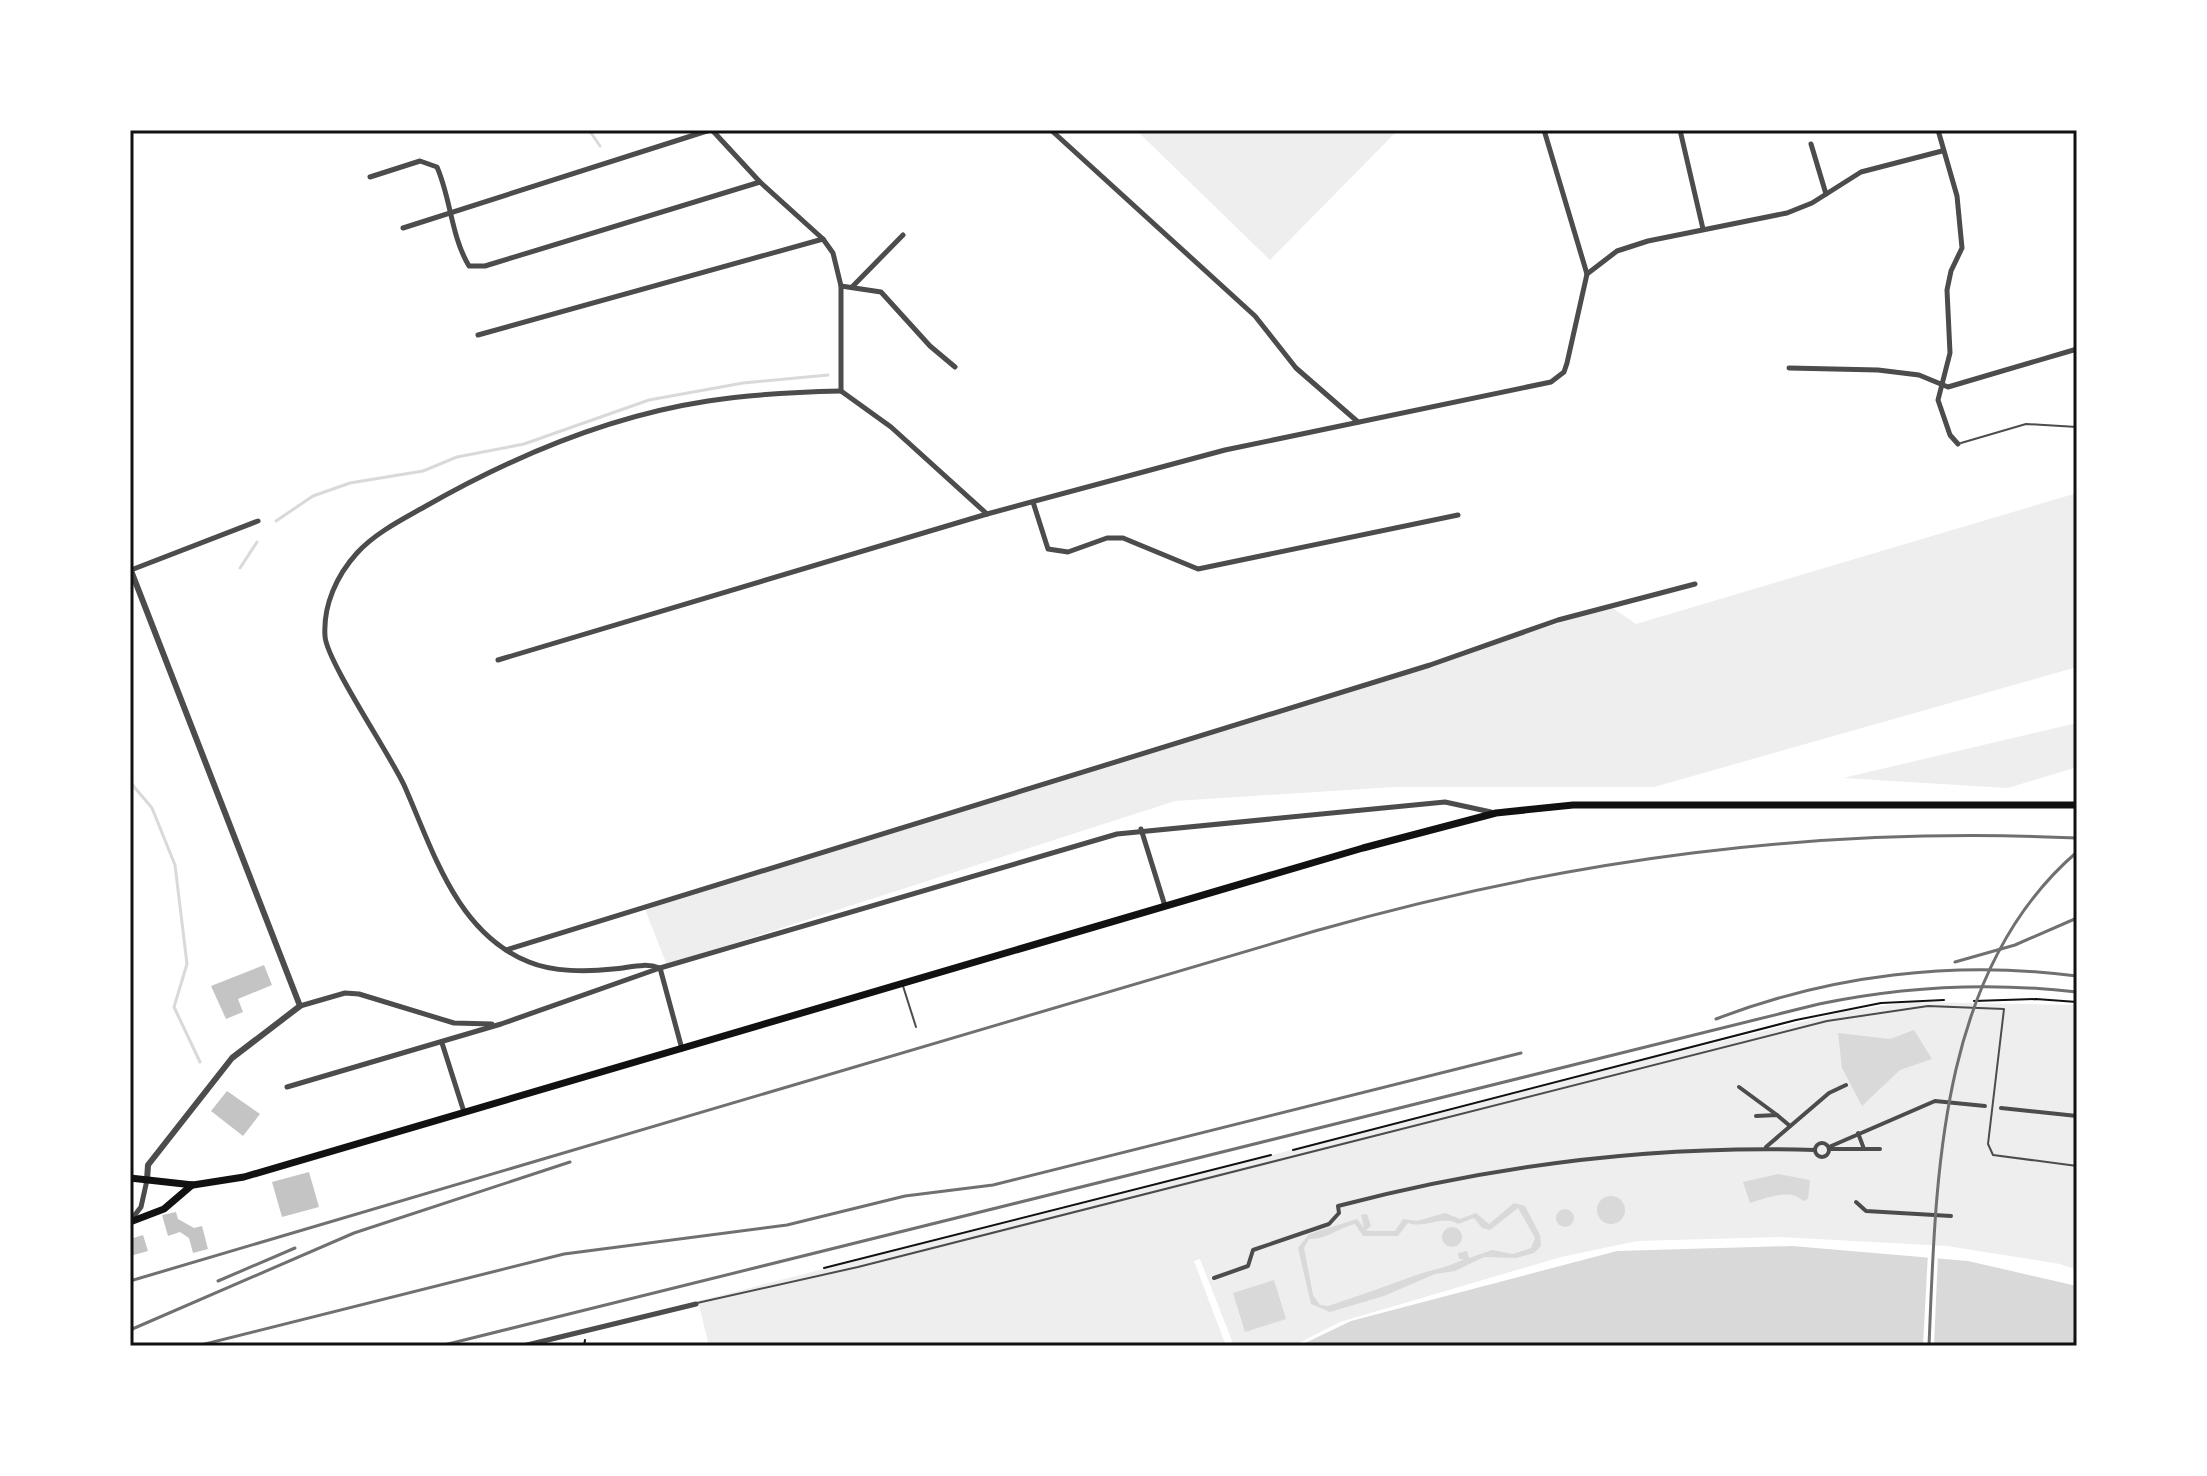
<svg xmlns="http://www.w3.org/2000/svg" width="2207" height="1476" font-family="'Open Sans',sans-serif">
	<style>
		.green { fill: #eee }
		.water { fill: #d9d9d9; fill-rule: evenodd }
		.pier { fill: #fff }
		.lines { fill: none; stroke-linecap: round; stroke-linejoin: round }
		.stream { stroke: #d9d9d9; stroke-width: 3 }
		.building { fill: #c4c4c4 }
		.path { stroke: #111; stroke-width: 2 }
		.service { stroke: #4c4c4c; stroke-width: 2 }
		.pedestrian { stroke: #4c4c4c; stroke-width: 4 }
		.minor { stroke: #4c4c4c; stroke-width: 5 }
		.tertiary { stroke: #4c4c4c; stroke-width: 6 }
		.primary { stroke: #111; stroke-width: 7 }
		.rail { stroke: #707070; stroke-width: 3 }
		.neatline { fill: none; stroke: #111; stroke-width: 3 }
	</style>
	<rect width="100%" height="100%" fill="#fff"/>
	<g class="green">
		<path d="M1136 130H1406L1396 132 1270 260Z"/>
		<path d="M2077 493V667L1654 787H1394L1175 801 667 965 644 907 1611 607 1636 624Z"/>
		<path d="M2077 723V767L2008 788 1843 778Z"/>
		<path d="M1909 1002 2077 1005V1270L2060 1264 1947 1246 1780 1237 1637 1241 1561 1257 1340 1322 1293 1346H1234L1200 1259 1194 1261 1226 1346H709L698 1301 1653 1058 1842 1012Z"/>
	</g>
	<g class="water">
		<path d="M1914 1030 1932 1059 1900 1070 1862 1106 1842 1068 1838 1033 1890 1039Z"/>
		<path d="M1778 1174 1810 1180 1808 1199 1803 1201C1790 1188 1766 1198 1750 1203L1743 1182Z"/>
		<circle cx="1611" cy="1210" r="14"/>
		<path d="M1514 1203 1525 1206 1540 1235 1541 1246 1534 1253 1516 1258 1484 1257 1455 1271 1435 1274 1384 1296 1330 1312 1311 1304 1298 1248 1309 1234 1357 1219 1364 1228 1361 1215 1367 1214 1371 1226 1366 1230 1369 1231H1395L1403 1219 1417 1221 1445 1213 1460 1219 1476 1213 1489 1224ZM1518 1208 1535 1238 1531 1248 1513 1254 1492 1250 1469 1258 1467 1251 1458 1253 1459 1259H1464C1447 1268 1429 1270 1411 1277 1383 1287 1356 1297 1328 1306L1320 1305 1313 1295 1304 1248 1309 1239C1326 1240 1338 1228 1355 1224L1363 1236H1398L1408 1223C1426 1229 1442 1214 1458 1224L1474 1218 1482 1228 1490 1230Z"/>
		<circle cx="1565" cy="1218" r="9"/>
		<circle cx="1452" cy="1237" r="10"/>
		<path d="M1792 1246 1968 1261 2077 1286V1346H1299L1351 1321 1617 1251Z"/>
		<path d="M1274 1280 1286 1319 1245 1332 1233 1293Z"/>
	</g>
	<path class="pier" d="M1928 1253 1938 1254 1934 1346H1923Z"/>
	<g class="lines">
		<g class="stream">
			<path d="M589 130 600 146"/>
			<path d="M276 521 313 496 350 483 423 471 457 457 524 444 649 400 743 383 828 375"/>
			<path d="M240 568 257 542"/>
			<path d="M130 782 152 808 175 865 187 964 174 1007 200 1062"/>
		</g>
	</g>
	<g class="building">
		<path d="M264 965 272 985 238 999 243 1012 226 1019 211 986Z"/>
		<path d="M227 1091 260 1114 243 1136 211 1111Z"/>
		<path d="M309 1172 319 1207 282 1217 272 1182Z"/>
		<path d="M176 1212 178 1219 194 1228 202 1226 208 1249 193 1253 189 1238 180 1232 168 1236 162 1215Z"/>
		<path d="M143 1235 148 1251 130 1256V1239Z"/>
	</g>
	<g class="lines">
		<g class="path">
			<path d="M1974 1001 2036 999 2077 1002"/>
			<path d="M1293 1150 1796 1020 1881 1003 1944 1000"/>
			<path d="M824 1268 1271 1155"/>
			<path d="M584 1346 585 1340"/>
		</g>
		<g class="service">
			<path d="M1961 443 2026 424 2077 427"/>
			<path d="M903 986 916 1027"/>
			<path d="M697 1303 858 1267 1827 1021 1928 1006 2004 1009 1988 1144 1993 1155 2077 1166"/>
		</g>
		<g class="pedestrian">
			<path d="M1739 1087 1777 1115"/>
			<path d="M2001 1108 2077 1116"/>
			<path d="M1756 1116 1777 1115 1790 1126"/>
			<path d="M1858 1133 1864 1149"/>
			<circle cx="1822" cy="1150" r="7"/>
			<path d="M1766 1147 1829 1093 1846 1085"/>
			<path d="M1829 1147 1935 1101 1985 1106"/>
			<path d="M1830 1149H1880"/>
			<path d="M1856 1202 1866 1211 1951 1216"/>
			<path d="M1214 1278 1248 1266 1253 1250 1329 1224 1339 1213 1338 1206C1494 1165 1653 1145 1815 1150"/>
		</g>
		<g class="minor">
			<path d="M712 130 760 182 823 239 833 253 841 286 881 292 930 346 955 367"/>
			<path d="M1051 130 1255 316 1296 368 1358 422"/>
			<path d="M1680 130 1703 229"/>
			<path d="M1938 130 1957 196 1962 248 1951 271 1947 290 1950 353 1938 400 1950 435 1958 444"/>
			<path d="M1811 144 1826 194"/>
			<path d="M370 177 420 161 437 167C451 199 451 236 469 266H485L760 182"/>
			<path d="M403 228 710 130"/>
			<path d="M1587 274 1617 251 1648 241 1787 213 1812 203 1861 172 1942 151"/>
			<path d="M852 287 903 235"/>
			<path d="M478 335 823 239"/>
			<path d="M1789 368 1878 370 1919 375 1948 387 2077 349"/>
			<path d="M841 391 891 427 987 514"/>
			<path d="M841 391V286"/>
			<path d="M1033 502 1048 549 1068 552 1107 538H1123L1198 569 1458 515"/>
			<path d="M131 570 258 521"/>
			<path d="M498 660 987 514 1225 450 1551 382 1564 372 1567 363 1587 274 1544 130"/>
			<path d="M1141 829 1165 906"/>
			<path d="M506 950 1430 665 1558 620 1695 584"/>
			<path d="M300 1006 345 993 359 994 454 1023 492 1024"/>
			<path d="M442 1043 464 1112"/>
			<path d="M682 1049 660 968C644 962 629 968 613 969 587 972 553 972 529 962 456 933 433 850 404 785 389 753 326 660 325 636 323 605 337 575 357 553 375 533 403 519 426 506 512 457 610 416 708 401 752 394 797 392 841 391"/>
			<path d="M287 1087 501 1024 660 968 1117 834 1445 802 1491 812"/>
			<path d="M131 1220 141 1207 147 1180"/>
			<path d="M523 1346 696 1304"/>
		</g>
		<path class="tertiary" d="M130 568 300 1006 232 1058 148 1165 147 1180"/>
		<g class="primary">
			<path d="M130 1178 193 1185 244 1177 1363 848 1496 813 1573 805H2077"/>
			<path d="M130 1222 164 1209 192 1185"/>
		</g>
		<g class="rail">
			<path d="M1955 962 2015 945 2077 918"/>
			<path d="M1716 1019C1830 975 1955 960 2077 976"/>
			<path d="M130 1281 1315 931C1568 859 1814 826 2077 838"/>
			<path d="M218 1281 295 1248"/>
			<path d="M130 1330 354 1233 570 1162"/>
			<path d="M197 1346 564 1254 787 1225 905 1196 993 1185 1521 1053"/>
			<path d="M440 1346 1819 1004C1905 986 1990 982 2077 992"/>
			<path d="M1929 1346C1936 1178 1938 971 2077 852"/>
		</g>
	</g>
	<rect width="2207" height="1476" fill="none" stroke="#ffffff" stroke-width="264"/>
	<rect x="132" y="132" width="1943" height="1212" class="neatline"/>
</svg>
